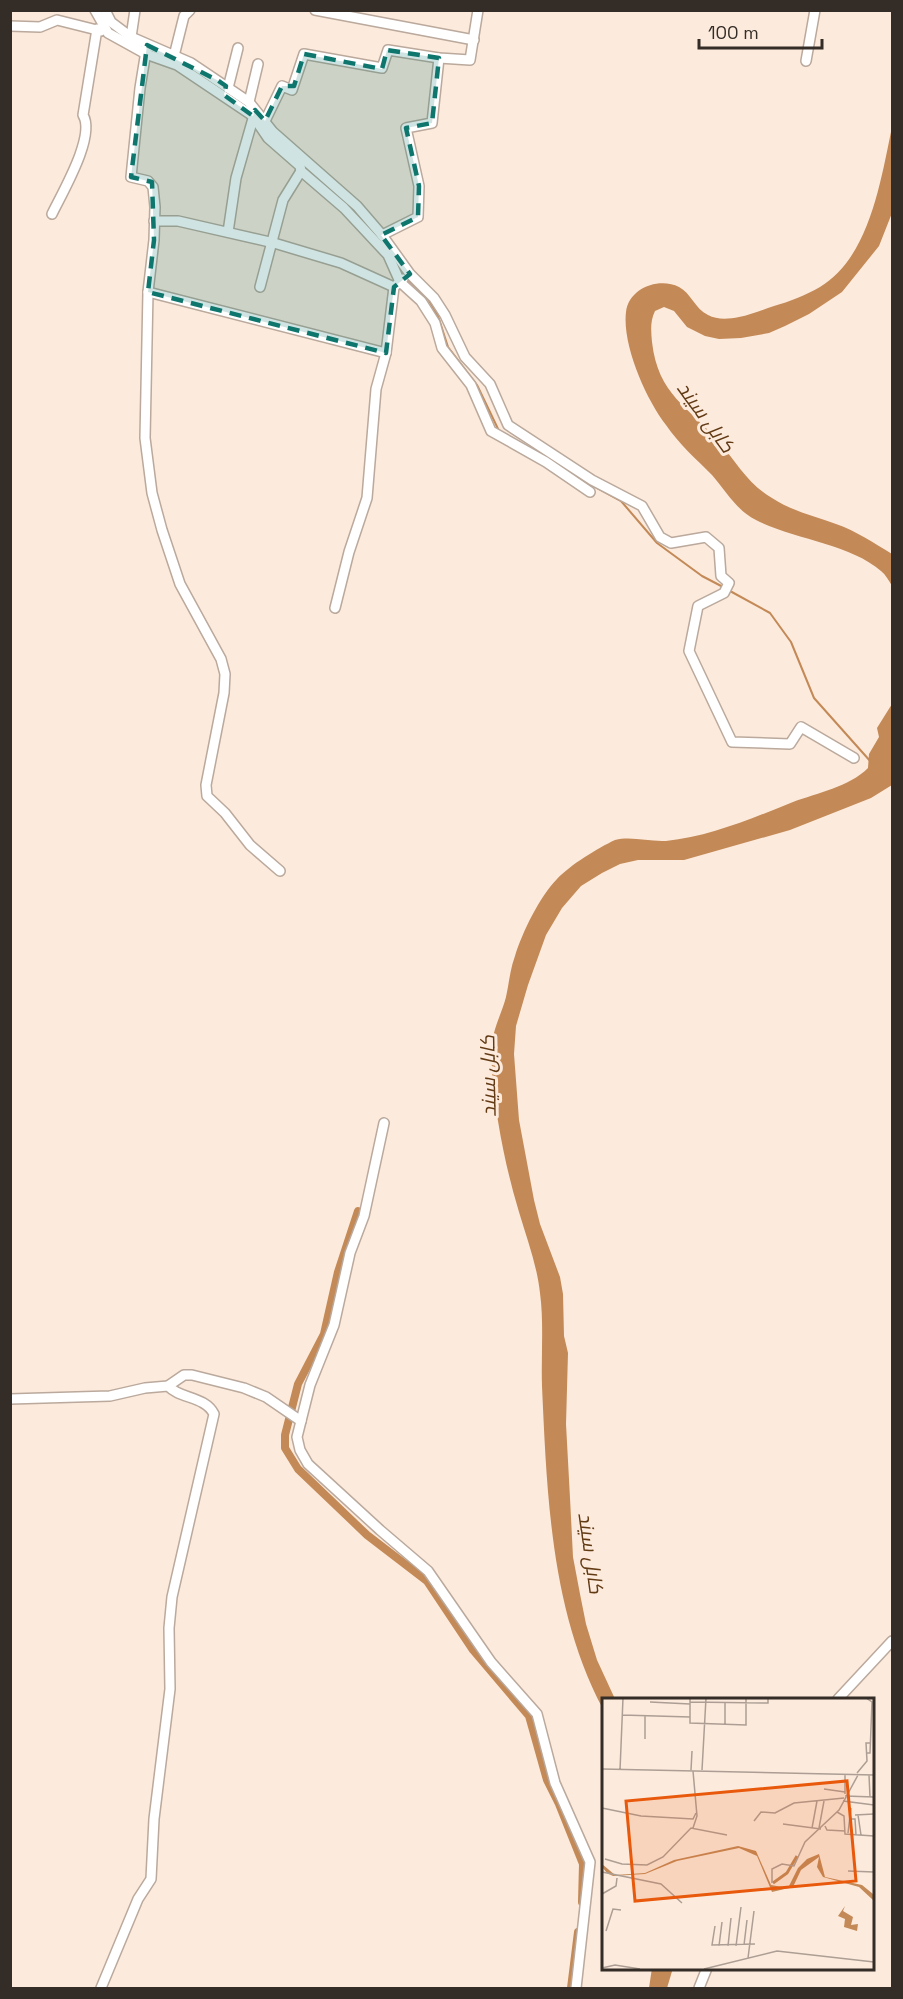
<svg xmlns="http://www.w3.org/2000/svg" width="903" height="1999" font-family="'Space Grotesk',Cairo,sans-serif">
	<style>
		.water { fill: #c38956 }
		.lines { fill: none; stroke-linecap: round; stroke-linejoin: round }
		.stream { stroke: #c38956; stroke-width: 2 }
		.canal { stroke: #c38956; stroke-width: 8 }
		.street-casing { stroke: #baa99c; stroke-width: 12 }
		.street { stroke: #fff; stroke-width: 9 }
		.marked { fill: #0f766e; fill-opacity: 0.2; stroke: #0f766e; stroke-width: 4.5; stroke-dasharray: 12 8; stroke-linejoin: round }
		.labels { text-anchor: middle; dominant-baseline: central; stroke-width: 6; stroke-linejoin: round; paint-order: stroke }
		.water-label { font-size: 20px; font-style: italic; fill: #623a14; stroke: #fceadc }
		.inset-river { fill: none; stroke: #c38956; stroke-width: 3 }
		.inset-road { fill: none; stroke: #ac9e94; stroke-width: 1.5 }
		.view { fill: #e8590c; fill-opacity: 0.15; stroke: #e8590c; stroke-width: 3 }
		.inset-edge { fill: none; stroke: #332c27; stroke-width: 3 }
	</style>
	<rect width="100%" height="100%" fill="#fceadc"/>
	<g class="water">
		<path d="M892 127V213L879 246 842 292 809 314 785 326 769 333 741 338 719 339 705 336 687 327 674 311 664 307 655 311C650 321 651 331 652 342 658 395 688 406 719 442 737 463 748 484 772 498 792 511 814 516 836 524 856 531 874 543 892 554V586C889 581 886 575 881 571 851 544 793 539 756 520 736 510 726 491 712 475 696 459 679 444 666 425 646 399 622 345 626 312 629 288 659 277 679 287 691 293 695 309 708 315 717 320 729 319 739 317 750 315 762 310 774 306 789 302 806 295 820 287 870 257 881 179 892 127Z"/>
		<path d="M892 704V785L871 798 790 830 684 860H638L620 864 602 873 581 886 562 908 546 935 528 985 516 1026 514 1054 519 1120 534 1200 540 1224 560 1277 563 1294 564 1336 568 1353 566 1424 570 1498 573 1557 580 1594 586 1624 597 1660 615 1699H603V1709C551 1611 547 1496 542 1386 541 1356 544 1323 540 1293 537 1265 527 1239 519 1212 510 1182 503 1152 498 1121 493 1093 489 1061 494 1033 497 1021 503 1009 506 997 509 984 510 969 515 956 522 933 540 896 557 879 570 865 598 848 615 840 632 836 649 842 666 841 709 837 753 818 793 802 817 793 849 787 868 768L869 754 879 737 877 728Z"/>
		<path d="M652 1968H673L667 1988H649Z"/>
	</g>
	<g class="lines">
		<g class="stream">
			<path d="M110 26 119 34"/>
			<path d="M198 74 209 80"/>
			<path d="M303 166 333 192"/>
			<path d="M396 263 407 279 428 299 438 316 448 347 477 385 500 433"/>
			<path d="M570 473 621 501 657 543 702 576 725 588"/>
			<path d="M730 591 770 613 791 642 814 698 871 762"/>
		</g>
		<g class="canal">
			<path d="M358 1211 338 1272 324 1334 298 1384 285 1435V1448L298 1469 367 1535 427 1581 473 1650 529 1716 547 1780 559 1804 583 1864 582 1902"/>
			<path d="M571 1988 578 1932"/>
		</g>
		<defs>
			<g id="street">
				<path d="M95 10 108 33 146 54 177 65 253 116 268 138 300 166 301 171 344 208 388 255 400 282 421 301 435 323 442 348 471 385 491 431 546 462 590 492"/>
				<path d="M105 10 111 22 131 37 191 63 249 102 273 132 357 206 382 235 410 274 434 298 445 315 465 357 490 384 508 425 592 480 642 506 660 537 671 543 706 537 719 548 721 576 729 583 724 593 698 606 689 651 732 742 790 744 801 727 854 758"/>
				<path d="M315 10 474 40"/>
				<path d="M10 26 40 27 57 20 101 31"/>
				<path d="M131 37 135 10"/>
				<path d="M147 45 140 88 131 177 148 181 153 187 155 207 154 240 148 292 145 438 152 493 162 530 180 584 221 659 225 674 224 693 206 785 207 796 225 813 250 845 280 871"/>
				<path d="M174 56 184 16 190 10"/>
				<path d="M806 61 815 10"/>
				<path d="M228 88 238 48"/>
				<path d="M249 102 258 64"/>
				<path d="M265 121 282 86 292 90 304 54 382 68 388 50 439 58 470 60 478 10"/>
				<path d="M52 214C62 193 96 136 83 115L97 29"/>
				<path d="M154 221H178L274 243 341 263 394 287"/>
				<path d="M228 232 236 178 254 115"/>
				<path d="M382 235 418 217 419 186 406 128 432 123 439 58"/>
				<path d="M260 287 283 200 301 171"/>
				<path d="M148 292 386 353"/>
				<path d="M335 608 349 552 367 498 376 389 386 353 394 287 403 279"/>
				<path d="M384 1123 364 1216 350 1253 334 1325 310 1385 297 1437 300 1450 308 1464 380 1530 428 1571 491 1662 537 1714 555 1783 590 1862 576 1988"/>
				<path d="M10 1399 110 1396 145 1388 168 1386 184 1375H192L244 1388 266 1397 301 1421"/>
				<path d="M838 1699 892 1641"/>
				<path d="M101 1988 138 1899 151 1879 154 1819 170 1689 169 1628 172 1597 214 1414C205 1396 180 1399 168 1386"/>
				<path d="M699 1988 707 1968"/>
			</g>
		</defs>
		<use href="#street" class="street-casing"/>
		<use href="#street" class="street"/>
	</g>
	<path class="marked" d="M147 45 217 80 226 86 224 95 253 116 255 110 265 121 282 86H294L304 54 382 69 387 50 439 58 432 123 406 128 419 186 418 217 381 235 410 274 394 287 386 353 148 292 154 240 152 182 131 177Z"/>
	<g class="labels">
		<g class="water-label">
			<text transform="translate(706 417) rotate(54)">کابل سيند</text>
			<text transform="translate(488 1076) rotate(-91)">کابل سيند</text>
			<text transform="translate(591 1553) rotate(82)">کابل سيند</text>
		</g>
	</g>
	<g transform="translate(602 1698)">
		<rect width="272" height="272" fill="#fceadc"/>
		<path d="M136 148 154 153 169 187 186 190 196 170 205 161 217 156 223 179 260 187 271 196V202L257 189 221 179 215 169 217 159 199 172 191 189 170 194 155 158 137 150 75 163 43 176 11 178 5 175 0 169V166L13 177 43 175 72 162ZM243 208 241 213 251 219 249 227 256 226 255 233 242 229 243 221 236 218Z" fill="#c38956"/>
		<path class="inset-river" d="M171 185 185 175 195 158"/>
		<path class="inset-road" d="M88 0V25L144 27V0M264 0 270 4 268 55H264M48 4 88 6M88 4 166 5V0M20 17 88 19M123 26V4M43 41V18M0 71 272 77M18 72 21 0M89 72 90 53M100 72 104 0M91 73 95 118 91 130M255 75 265 63 264 45H268M267 77 268 99M222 91 243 94M243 96V77M243 98 272 99M241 103 272 107M0 110 39 118 91 121 94 115M235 114 242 118 243 136 272 138M253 117 272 116M256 117 259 137M247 121H253L254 137M152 123 159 114 173 115 192 105 242 100M181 126 219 131M223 128 225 132 243 133M210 130 215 103M217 130 222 103M246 135 249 110M3 161 20 166 45 167 61 159 89 130 125 137M246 173 272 174M0 174 59 186 80 205M170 185V171L180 166 192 168 203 144 237 112 256 77M0 196 14 188 15 180M113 228 110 247 153 246M4 233 11 211 19 212M142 247 145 222M117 248 120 224M126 248 129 220M134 248 139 209M146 260 152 213M0 270 13 267 38 271M102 271 175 253 272 264"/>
		<path class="view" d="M245 83 254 183 33 203 24 103Z"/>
		<rect width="272" height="272" class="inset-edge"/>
	</g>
	<rect width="903" height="1999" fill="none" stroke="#332c27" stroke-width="24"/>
	<path d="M699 39v9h123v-9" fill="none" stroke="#332c27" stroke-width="3"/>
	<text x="708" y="39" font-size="18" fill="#332c27" stroke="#fceadc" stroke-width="4.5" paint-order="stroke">100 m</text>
</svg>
